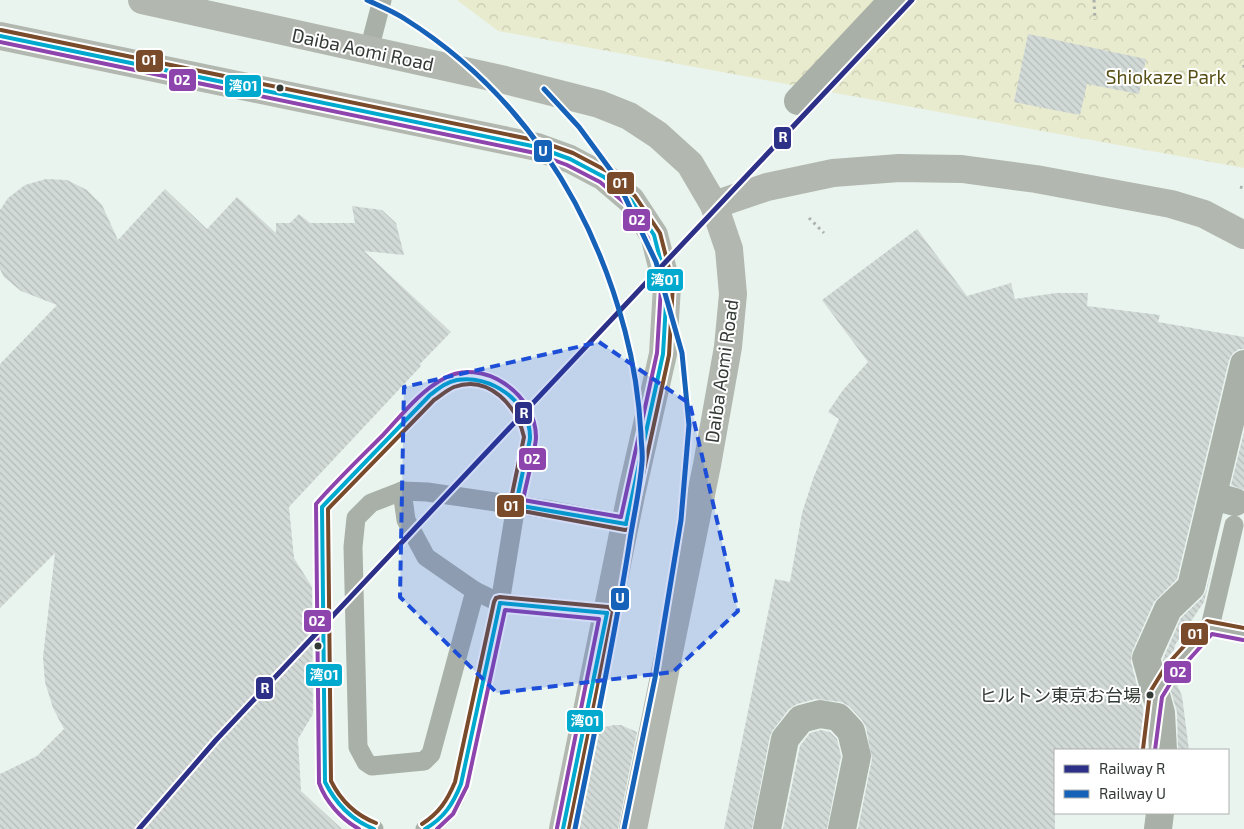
<svg xmlns="http://www.w3.org/2000/svg" width="1244" height="829" font-family="'Exo 2','Noto Sans JP',sans-serif">
	<style>
		.park { fill: url(#park-crowns) }
		.building { fill: url(#building-back-hatch) }
		.lines { fill: none; stroke-linecap: round; stroke-linejoin: round }
		.path { stroke: #aab0aa; stroke-width: 3; stroke-dasharray: 2.5 4; stroke-linecap: butt }
		.lane { stroke: #a9b0a7; stroke-width: 19 }
		.street { stroke: #a9b0a7; stroke-width: 28 }
		.secondary { stroke: #b2b8b0; stroke-width: 28 }
		.bus-1-casing { stroke: #fff; stroke-width: 8 }
		.bus-2-casing { stroke: #fff; stroke-width: 8 }
		.bus-3-casing { stroke: #fff; stroke-width: 8 }
		.bus-1 { stroke: #00a9ce; stroke-width: 4 }
		.bus-2 { stroke: #8e44ad; stroke-width: 4 }
		.bus-3 { stroke: #7a4b2a; stroke-width: 4 }
		.rail-1-casing { stroke: #fff; stroke-width: 9 }
		.rail-2-casing { stroke: #fff; stroke-width: 9 }
		.rail-1 { stroke: #2d3087; stroke-width: 5 }
		.rail-2 { stroke: #1662b8; stroke-width: 5 }
		.marked { fill: #1d4ed8; fill-opacity: 0.2; stroke: #1d4ed8; stroke-width: 4; stroke-dasharray: 10 6; stroke-linejoin: round }
		.bus-dot { fill: #333a36; stroke: #fff; stroke-width: 2 }
		.labels { text-anchor: middle; dominant-baseline: central; stroke-width: 4; stroke-linejoin: round; paint-order: stroke }
		.bus-label { font-size: 18px; fill: #333a36; stroke: #fff; text-anchor: end }
		.street-label { font-size: 19px; fill: #333a36; stroke: #fff }
		.park-label { font-size: 19px; fill: #574f15; stroke: #fff }
		.line-badge { stroke: #fff; stroke-width: 2 }
		.badge-label { font-size: 14px; text-anchor: middle; font-weight: bold; fill: #fff }
	</style>
	<defs>
		<pattern id="park-crowns" width="20" height="18" patternUnits="userSpaceOnUse" patternTransform="scale(1.25)"><rect width="20" height="18" fill="#e9ebce"/><path d="M2 6a3 3 0 1 1 6 0M12 15a3 3 0 1 1 6 0" fill="none" stroke="#c8cab2"/></pattern>
		<pattern id="building-back-hatch" width="6" height="6" patternUnits="userSpaceOnUse" patternTransform="scale(1.25)"><rect width="6" height="6" fill="#d2dad8"/><path d="M-1 5l2 2M0 0l6 6M5-1l2 2" fill="none" stroke="#b5bcba"/></pattern>
	</defs>
	<rect width="100%" height="100%" fill="#eaf4ef"/>
	<path class="park" d="M457 0H1244V168L498 31Z"/>
	<g class="building">
		<path d="M1028 34 1146 59 1139 94 1087 84 1080 115 1014 102Z"/>
		<path d="M46 179 67 180 87 190 102 205 118 240 165 189 207 229 237 197 276 233V223H290L299 214 310 223H355L352 206 382 210 396 223 404 255 364 251 451 332 420 364 421 366 289 507 294 558 312 587 313 714 298 739 301 791 342 829H0V774L37 756 64 729 53 708 45 682 43 657 55 553 0 608V364L57 305 21 291 4 277 0 269V210L8 198 25 185Z"/>
		<path d="M917 229 967 296 1011 283 1015 299 1056 293H1088L1087 306 1160 315 1158 322 1244 337V349H1239L1233 353 1229 360 1177 579 1154 602 1132 652 1131 662 1145 716 1147 750H1055V829H858L872 759 866 727 862 720 849 706 841 702 816 699 797 704 789 709 773 730 770 736 752 829H724L775 579 790 582 802 513 814 476 839 419 828 412 843 390 868 362 822 300Z"/>
		<path d="M1244 432V490L1231 485Z"/>
		<path d="M1219 539 1204 602 1175 645 1174 650 1163 662V659L1181 618 1202 598 1206 591Z"/>
		<path d="M1175 680 1182 696 1189 750H1178L1177 712 1168 681Z"/>
		<path d="M614 725H621L637 732 618 829H579L600 728Z"/>
		<path d="M821 730 830 732 837 739 841 756 827 829H783L800 746 810 733Z"/>
	</g>
	<g class="lines">
		<g class="path">
			<path d="M1094 0 1095 20"/>
			<path d="M1244 65V68"/>
			<path d="M1240 187 1244 188"/>
			<path d="M809 218 824 233"/>
		</g>
		<g class="lane">
			<path d="M369 50 382 0"/>
			<path d="M402 491 406 520 426 557 475 591 500 603 607 613"/>
			<path d="M475 591 431 754 424 761 372 766 366 762 358 747 353 547 356 518 371 503 402 491 427 492 551 510 626 524"/>
			<path d="M1210 627 1244 634"/>
			<path d="M1171 670 1210 627 1234 525"/>
			<path d="M374 829C352 822 334 803 325 782L322 507 430 395C438 390 446 382 456 380 493 370 527 403 530 437L516 505 500 603 461 784C452 806 447 817 425 829"/>
		</g>
		<g class="street">
			<path d="M798 101 893 0"/>
			<path d="M1213 496 1235 502"/>
			<path d="M1163 750 1161 713 1146 658 1168 609 1191 587 1244 364"/>
			<path d="M767 829 785 739 801 719 820 714 838 717 851 731 857 756 842 829"/>
			<path d="M1158 829 1160 813"/>
		</g>
		<g class="secondary">
			<path d="M142 0 505 80 599 104 629 116 658 135 690 164 714 205 729 249 733 294 728 347 707 465 633 829"/>
			<path d="M0 36 537 147 570 159 604 177 631 200 654 235 667 286 663 354 631 495 563 829"/>
			<path d="M714 205 767 187 833 173 899 168 962 169 1036 179 1171 204 1204 214 1244 235"/>
		</g>
		<defs>
			<g id="bus-1">
				<path d="M0 36 537 147 570 159 604 177 631 200 654 235 667 286 663 354 626 524"/>
				<path d="M516 505 626 524"/>
				<path d="M500 603 607 613"/>
				<path d="M374 829C351 820 336 804 325 782L322 507 430 395C438 389 446 382 457 380 490 374 530 401 530 437 530 443 527 450 526 456 523 472 519 489 516 505"/>
				<path d="M425 829C444 818 453 804 461 784L500 603"/>
				<path d="M563 829 607 613"/>
			</g>
			<g id="bus-2">
				<path d="M0 42 535 153 567 165 600 182 626 204 648 238 661 287 657 353 621 517 523 500C526 485 530 470 533 455 534 449 536 443 536 437 536 394 482 356 443 379 419 392 401 416 382 436 360 458 337 480 316 504L319 783C326 802 341 819 359 829"/>
				<path d="M1155 750 1162 697 1176 674 1212 634 1243 640"/>
				<path d="M437 829 453 814 467 786 505 610 599 619 557 828"/>
			</g>
			<g id="bus-3">
				<path d="M1 30 539 141 573 153 607 171 635 196 660 233 673 284 669 355 632 525 630 529 625 530 512 509 510 504 524 437C517 406 489 374 454 387 447 390 440 396 434 400L328 509 331 781C341 801 355 815 376 823"/>
				<path d="M1143 749 1150 692 1166 666 1207 621 1244 628"/>
				<path d="M422 824C439 813 447 801 455 782L494 602 496 598 500 597 608 607 613 611 569 829"/>
			</g>
		</defs>
		<use href="#bus-1" class="bus-1-casing"/>
		<use href="#bus-2" class="bus-2-casing"/>
		<use href="#bus-3" class="bus-3-casing"/>
		<use href="#bus-1" class="bus-1"/>
		<use href="#bus-2" class="bus-2"/>
		<use href="#bus-3" class="bus-3"/>
		<defs>
			<path id="rail-1" d="M139 829 216 740 912 0"/>
			<g id="rail-2">
				<path d="M367 0C380 6 393 11 405 19 519 91 591 202 625 331 634 365 639 399 641 434 641 443 643 453 642 462 640 490 633 518 629 546 614 641 594 735 575 829"/>
				<path d="M544 89 579 127 615 176 656 262 682 353 689 425 681 520 655 678 624 829"/>
			</g>
		</defs>
		<use href="#rail-1" class="rail-1-casing"/>
		<use href="#rail-2" class="rail-2-casing"/>
		<use href="#rail-1" class="rail-1"/>
		<use href="#rail-2" class="rail-2"/>
	</g>
	<path class="marked" d="M599 342 690 404 738 611 673 672 497 693 400 597 404 387Z"/>
	<g class="bus-dot">
		<circle cx="280" cy="88" r="4.5"/>
		<circle cx="318" cy="646" r="4.5"/>
		<circle cx="1150" cy="695" r="4.5"/>
	</g>
	<g class="labels">
		<g class="bus-label">
			<text x="1141" y="695">ヒルトン東京お台場</text>
		</g>
		<g class="street-label">
			<text transform="translate(363 49) rotate(12)">Daiba Aomi Road</text>
			<text transform="translate(721 371) rotate(-82)">Daiba Aomi Road</text>
		</g>
		<g class="park-label">
			<text x="1166" y="76">Shiokaze Park</text>
		</g>
	</g>
	<g class="line-badge">
		<rect x="135" y="49" width="29" height="24" rx="5" fill="#7a4b2a"/>
		<rect x="168" y="68" width="29" height="24" rx="5" fill="#8e44ad"/>
		<rect x="224" y="74" width="38" height="24" rx="5" fill="#00a9ce"/>
		<rect x="773" y="126" width="19" height="24" rx="5" fill="#2d3087"/>
		<rect x="533" y="139" width="20" height="24" rx="5" fill="#1662b8"/>
		<rect x="606" y="171" width="29" height="24" rx="5" fill="#7a4b2a"/>
		<rect x="622" y="208" width="29" height="24" rx="5" fill="#8e44ad"/>
		<rect x="646" y="268" width="38" height="24" rx="5" fill="#00a9ce"/>
		<rect x="514" y="401" width="19" height="24" rx="5" fill="#2d3087"/>
		<rect x="518" y="447" width="29" height="24" rx="5" fill="#8e44ad"/>
		<rect x="496" y="494" width="29" height="24" rx="5" fill="#7a4b2a"/>
		<rect x="610" y="587" width="20" height="24" rx="5" fill="#1662b8"/>
		<rect x="303" y="609" width="29" height="24" rx="5" fill="#8e44ad"/>
		<rect x="1180" y="622" width="29" height="24" rx="5" fill="#7a4b2a"/>
		<rect x="1163" y="660" width="29" height="24" rx="5" fill="#8e44ad"/>
		<rect x="305" y="663" width="38" height="24" rx="5" fill="#00a9ce"/>
		<rect x="255" y="676" width="19" height="24" rx="5" fill="#2d3087"/>
		<rect x="566" y="709" width="38" height="24" rx="5" fill="#00a9ce"/>
	</g>
	<g class="badge-label">
		<text x="149" y="65">01</text>
		<text x="182" y="85">02</text>
		<text x="243" y="91">湾01</text>
		<text x="783" y="142">R</text>
		<text x="543" y="156">U</text>
		<text x="620" y="188">01</text>
		<text x="637" y="225">02</text>
		<text x="665" y="285">湾01</text>
		<text x="524" y="418">R</text>
		<text x="532" y="464">02</text>
		<text x="511" y="511">01</text>
		<text x="620" y="603">U</text>
		<text x="317" y="626">02</text>
		<text x="1195" y="639">01</text>
		<text x="1178" y="677">02</text>
		<text x="324" y="680">湾01</text>
		<text x="265" y="693">R</text>
		<text x="585" y="726">湾01</text>
	</g>
	<rect x="1054" y="749" width="175" height="65" fill="#ffffff" stroke="#adb0af"/>
	<rect x="1064" y="765" width="25" height="8" fill="#2d3087" stroke="#adb0af"/>
	<text x="1099" y="774" font-size="15" fill="#333a36">Railway R</text>
	<rect x="1064" y="790" width="25" height="8" fill="#1662b8" stroke="#adb0af"/>
	<text x="1099" y="799" font-size="15" fill="#333a36">Railway U</text>
</svg>
